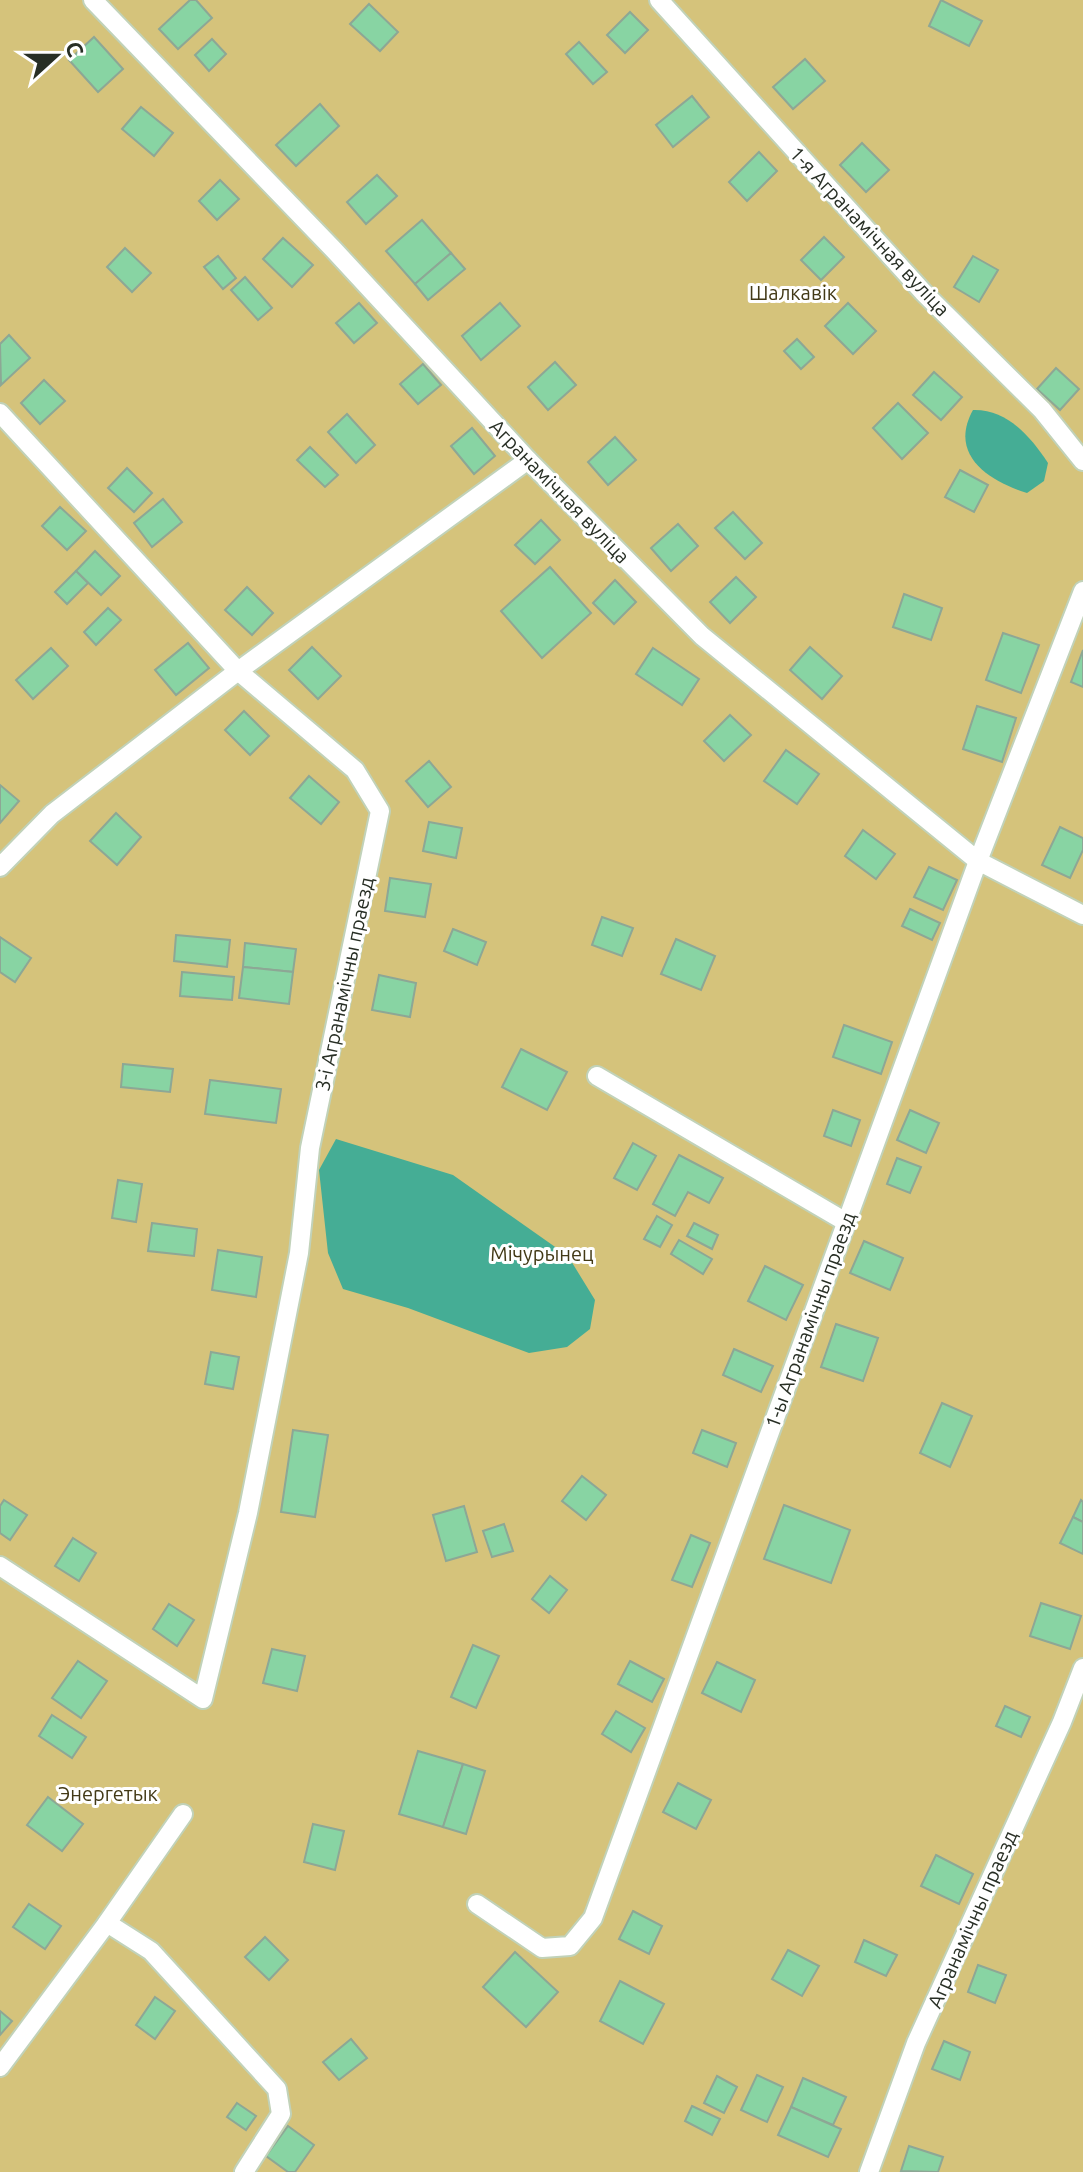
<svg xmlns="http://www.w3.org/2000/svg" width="1083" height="2172" font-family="Ubuntu,sans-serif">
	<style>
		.green { fill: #d5c37b }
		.water { fill: #45ad95 }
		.building { fill: #88d4a3; stroke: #8da795; stroke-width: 2 }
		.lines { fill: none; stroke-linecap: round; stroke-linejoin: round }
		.lane-casing { stroke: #c1d2b9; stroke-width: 22 }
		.lane { stroke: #fff; stroke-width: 18 }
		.labels { text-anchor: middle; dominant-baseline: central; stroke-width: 6; stroke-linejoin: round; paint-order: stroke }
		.street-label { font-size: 20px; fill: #282f25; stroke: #fff }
		.park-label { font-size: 20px; fill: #423916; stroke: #fff }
	</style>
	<rect width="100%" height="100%" fill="#e9fae1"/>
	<rect class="green" x="0" y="0" width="1083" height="2172"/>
	<g class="water">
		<path d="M973 410C1007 409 1030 436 1048 463L1044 481 1027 493C989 481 948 455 973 410Z"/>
		<path d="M336 1139 453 1175 568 1256 595 1300 590 1329 567 1347 529 1353 408 1308 343 1289 328 1253 319 1170Z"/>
	</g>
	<g class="building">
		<path d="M190 0H196L212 18 178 49 159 29Z"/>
		<path d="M941 0 982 21 969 46 929 26Z"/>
		<path d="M369 4 398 32 380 51 350 24Z"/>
		<path d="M630 12 648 30 625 53 607 35Z"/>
		<path d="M94 37 123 69 98 92 69 60Z"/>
		<path d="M212 39 226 54 209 71 195 55Z"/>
		<path d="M579 42 607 72 593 84 566 54Z"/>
		<path d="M805 59 825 81 793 109 773 87Z"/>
		<path d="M692 96 709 117 673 147 656 125Z"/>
		<path d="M320 104 339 126 296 166 276 145Z"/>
		<path d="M141 107 173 133 154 156 122 129Z"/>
		<path d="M862 143 889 170 866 192 840 165Z"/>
		<path d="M759 152 777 171 747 201 729 182Z"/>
		<path d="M377 175 397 196 366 224 347 202Z"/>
		<path d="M220 180 239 199 217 220 199 201Z"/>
		<path d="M422 220 451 253 415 284 386 251Z"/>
		<path d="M824 237 844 257 821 280 801 260Z"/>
		<path d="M283 238 313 265 292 287 263 259Z"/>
		<path d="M125 248 151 273 132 292 107 267Z"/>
		<path d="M451 253 465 269 428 300 415 284Z"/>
		<path d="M218 256 236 278 223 289 204 267Z"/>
		<path d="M973 256 998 270 979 302 954 287Z"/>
		<path d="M245 277 272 308 258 320 231 290Z"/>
		<path d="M359 303 377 323 354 343 336 323Z"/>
		<path d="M500 303 520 326 481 360 462 336Z"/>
		<path d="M848 303 876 331 853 354 825 326Z"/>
		<path d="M9 335 30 358 1 385 0 344Z"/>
		<path d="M797 339 814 357 801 369 784 351Z"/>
		<path d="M555 362 576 385 548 410 528 387Z"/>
		<path d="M423 364 441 385 418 404 400 384Z"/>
		<path d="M1056 368 1079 389 1060 410 1037 389Z"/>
		<path d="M934 372 962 397 941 420 913 395Z"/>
		<path d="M44 380 65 401 40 424 21 403Z"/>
		<path d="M898 403 928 433 902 459 873 428Z"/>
		<path d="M347 414 375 445 356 463 328 432Z"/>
		<path d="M472 428 495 456 474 474 451 446Z"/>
		<path d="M615 437 636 460 608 485 588 462Z"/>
		<path d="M310 447 338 475 325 487 297 460Z"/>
		<path d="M127 468 152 493 134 512 108 488Z"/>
		<path d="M960 470 988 485 974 512 945 497Z"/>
		<path d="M163 499 182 522 152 547 134 523Z"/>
		<path d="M60 507 86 531 67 550 42 526Z"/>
		<path d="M733 512 762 543 745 559 715 528Z"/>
		<path d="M541 520 560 540 535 564 515 545Z"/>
		<path d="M678 524 698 546 671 571 651 548Z"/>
		<path d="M95 551 120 576 101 595 76 571Z"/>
		<path d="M550 567 591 613 542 658 501 611Z"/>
		<path d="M76 571 88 583 67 604 55 592Z"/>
		<path d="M736 577 756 597 730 623 710 602Z"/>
		<path d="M615 580 636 602 614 624 593 603Z"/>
		<path d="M247 587 273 613 252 635 225 610Z"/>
		<path d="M904 594 942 608 931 640 893 627Z"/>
		<path d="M108 608 121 620 96 645 84 632Z"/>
		<path d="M1003 633 1039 645 1021 693 986 680Z"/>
		<path d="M188 643 209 668 176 695 155 670Z"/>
		<path d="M312 647 341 676 318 699 289 670Z"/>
		<path d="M810 647 842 676 822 699 790 670Z"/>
		<path d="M51 648 68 666 33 699 16 680Z"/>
		<path d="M653 648 699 679 682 705 636 674Z"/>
		<path d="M1083 650V687L1071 682Z"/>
		<path d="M977 706 1016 718 1002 762 963 749Z"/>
		<path d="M244 711 269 736 250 755 225 730Z"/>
		<path d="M730 715 751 735 724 761 704 741Z"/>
		<path d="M786 750 819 774 797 804 764 781Z"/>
		<path d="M429 761 451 787 428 807 406 781Z"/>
		<path d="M309 776 339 802 321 824 290 798Z"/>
		<path d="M0 785 19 801 0 823Z"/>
		<path d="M116 813 141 837 117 865 90 841Z"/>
		<path d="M429 822 462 828 456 858 423 851Z"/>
		<path d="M1060 827 1083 838V850L1070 878 1042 865Z"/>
		<path d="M863 830 895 854 876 879 845 856Z"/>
		<path d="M929 867 957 880 943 910 914 897Z"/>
		<path d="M390 878 431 884 425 917 385 911Z"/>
		<path d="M910 909 940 923 932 940 902 926Z"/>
		<path d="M602 917 633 928 622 956 592 945Z"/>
		<path d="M453 929 486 942 477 965 444 951Z"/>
		<path d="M176 935 230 940 227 967 174 961Z"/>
		<path d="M0 937 31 958 15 982 0 972Z"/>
		<path d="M676 939 715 956 701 990 661 974Z"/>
		<path d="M245 943 296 949 293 972 243 967Z"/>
		<path d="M243 967 293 972 289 1004 239 998Z"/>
		<path d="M182 972 234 977 232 1000 180 996Z"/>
		<path d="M379 975 416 983 410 1017 372 1010Z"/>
		<path d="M844 1025 892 1042 881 1074 833 1057Z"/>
		<path d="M521 1049 567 1072 547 1110 502 1087Z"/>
		<path d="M123 1064 173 1069 170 1092 121 1087Z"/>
		<path d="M210 1080 281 1089 276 1123 205 1114Z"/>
		<path d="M833 1110 860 1120 851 1146 824 1136Z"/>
		<path d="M910 1110 939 1123 926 1153 897 1140Z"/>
		<path d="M633 1143 656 1156 637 1190 614 1178Z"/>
		<path d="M679 1155 723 1178 709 1203 688 1192 675 1216 653 1204Z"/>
		<path d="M897 1158 921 1167 910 1193 887 1184Z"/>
		<path d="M118 1180 142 1184 136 1222 112 1218Z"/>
		<path d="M657 1216 672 1225 660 1247 644 1239Z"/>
		<path d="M152 1223 197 1229 194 1256 148 1251Z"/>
		<path d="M694 1223 718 1235 712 1249 687 1236Z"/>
		<path d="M679 1240 712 1259 703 1274 671 1254Z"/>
		<path d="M864 1241 903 1258 890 1290 850 1273Z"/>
		<path d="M218 1250 262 1257 256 1297 212 1290Z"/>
		<path d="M765 1266 803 1285 786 1320 748 1301Z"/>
		<path d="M836 1324 878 1338 863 1381 821 1367Z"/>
		<path d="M734 1349 773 1366 761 1392 723 1375Z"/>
		<path d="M211 1352 239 1357 233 1389 205 1384Z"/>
		<path d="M942 1403 972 1416 950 1467 920 1453Z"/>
		<path d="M293 1430 328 1435 315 1517 281 1512Z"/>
		<path d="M702 1430 736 1443 727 1467 693 1453Z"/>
		<path d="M582 1476 606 1495 586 1520 562 1501Z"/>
		<path d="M4 1500 27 1515 10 1540 0 1533V1506Z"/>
		<path d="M1081 1500 1083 1502V1522L1073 1517Z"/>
		<path d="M784 1505 850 1530 831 1583 764 1559Z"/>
		<path d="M464 1506 477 1552 446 1561 433 1515Z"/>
		<path d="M1073 1517 1083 1522V1554L1060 1543Z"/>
		<path d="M504 1524 513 1551 492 1557 483 1531Z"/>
		<path d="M691 1535 710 1543 692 1587 672 1580Z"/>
		<path d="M73 1538 96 1553 79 1581 55 1566Z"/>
		<path d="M550 1576 567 1590 549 1613 532 1599Z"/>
		<path d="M1041 1603 1081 1616 1070 1649 1030 1636Z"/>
		<path d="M169 1604 194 1620 177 1646 153 1629Z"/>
		<path d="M473 1645 499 1656 476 1708 451 1697Z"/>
		<path d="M272 1649 305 1656 297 1691 263 1683Z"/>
		<path d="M78 1661 107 1681 81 1718 52 1698Z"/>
		<path d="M630 1661 664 1679 652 1702 618 1684Z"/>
		<path d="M717 1662 755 1680 741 1712 702 1693Z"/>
		<path d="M1005 1706 1030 1717 1021 1737 996 1726Z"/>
		<path d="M616 1711 645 1728 631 1752 602 1734Z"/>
		<path d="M52 1715 86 1737 72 1758 39 1736Z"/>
		<path d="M418 1751 463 1764 443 1827 399 1814Z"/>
		<path d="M463 1764 485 1771 466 1834 443 1827Z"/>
		<path d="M678 1783 711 1800 696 1829 663 1812Z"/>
		<path d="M48 1797 83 1824 62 1851 27 1825Z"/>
		<path d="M313 1824 344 1831 335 1870 304 1862Z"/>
		<path d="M936 1855 973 1874 959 1904 921 1886Z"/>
		<path d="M29 1904 61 1926 45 1949 13 1927Z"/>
		<path d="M633 1911 662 1926 649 1954 619 1939Z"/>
		<path d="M265 1937 288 1960 269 1980 245 1957Z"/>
		<path d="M864 1940 897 1955 886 1976 855 1962Z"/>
		<path d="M788 1950 819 1966 802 1996 772 1979Z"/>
		<path d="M515 1952 558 1992 526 2027 483 1987Z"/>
		<path d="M978 1965 1006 1975 995 2003 968 1992Z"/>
		<path d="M620 1981 664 2004 643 2044 600 2021Z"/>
		<path d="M155 1997 175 2011 155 2039 136 2025Z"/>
		<path d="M0 2011 12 2021 0 2035Z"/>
		<path d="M351 2039 367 2058 339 2080 323 2062Z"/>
		<path d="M944 2041 970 2052 960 2080 932 2069Z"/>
		<path d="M757 2075 783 2087 767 2122 741 2110Z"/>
		<path d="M717 2076 737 2087 724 2113 704 2103Z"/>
		<path d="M803 2078 846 2097 833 2125 791 2107Z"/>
		<path d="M237 2103 256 2116 246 2130 227 2117Z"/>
		<path d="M692 2106 720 2119 712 2135 685 2121Z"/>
		<path d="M791 2107 841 2129 828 2157 778 2135Z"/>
		<path d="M288 2126 314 2145 295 2172H288L266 2156Z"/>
		<path d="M909 2146 943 2157 938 2172 901 2171Z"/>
	</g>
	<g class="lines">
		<defs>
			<g id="lane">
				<path d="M93 0 334 250 528 460 702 636 978 861 1083 915"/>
				<path d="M659 0 923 292 1042 410 1083 461"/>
				<path d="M0 413 238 671 355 770 380 811 310 1148 299 1253 248 1513 203 1699 0 1566"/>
				<path d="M0 867 52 814 238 671 528 460"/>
				<path d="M597 1076 846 1222"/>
				<path d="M477 1904 542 1948 570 1946 593 1918 978 861 1083 591"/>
				<path d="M107 1923 151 1951 277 2089 281 2114 244 2172"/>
				<path d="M0 2067 107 1923 183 1814"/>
				<path d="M869 2172 916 2043 1062 1722 1083 1668"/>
			</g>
		</defs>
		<use href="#lane" class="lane-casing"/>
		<use href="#lane" class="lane"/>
	</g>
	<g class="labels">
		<g class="street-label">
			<text transform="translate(870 231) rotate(47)">1-я Агранамічная вуліца</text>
			<text transform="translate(560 491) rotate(46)">Агранамічная вуліца</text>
			<text transform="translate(344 984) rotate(-78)">3-і Агранамічны праезд</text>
			<text transform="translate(810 1320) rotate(-70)">1-ы Агранамічны праезд</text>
			<text transform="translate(972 1919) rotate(-66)">Агранамічны праезд</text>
		</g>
		<g class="park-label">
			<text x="793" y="292">Шалкавік</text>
			<text x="542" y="1253">Мічурынец</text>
			<text x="108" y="1793">Энергетык</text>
		</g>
	</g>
	<g transform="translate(56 56) rotate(69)" stroke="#ffffff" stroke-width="6" paint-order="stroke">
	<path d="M0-6L14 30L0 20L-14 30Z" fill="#282f25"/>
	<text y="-12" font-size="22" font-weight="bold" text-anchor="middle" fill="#282f25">С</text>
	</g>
</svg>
